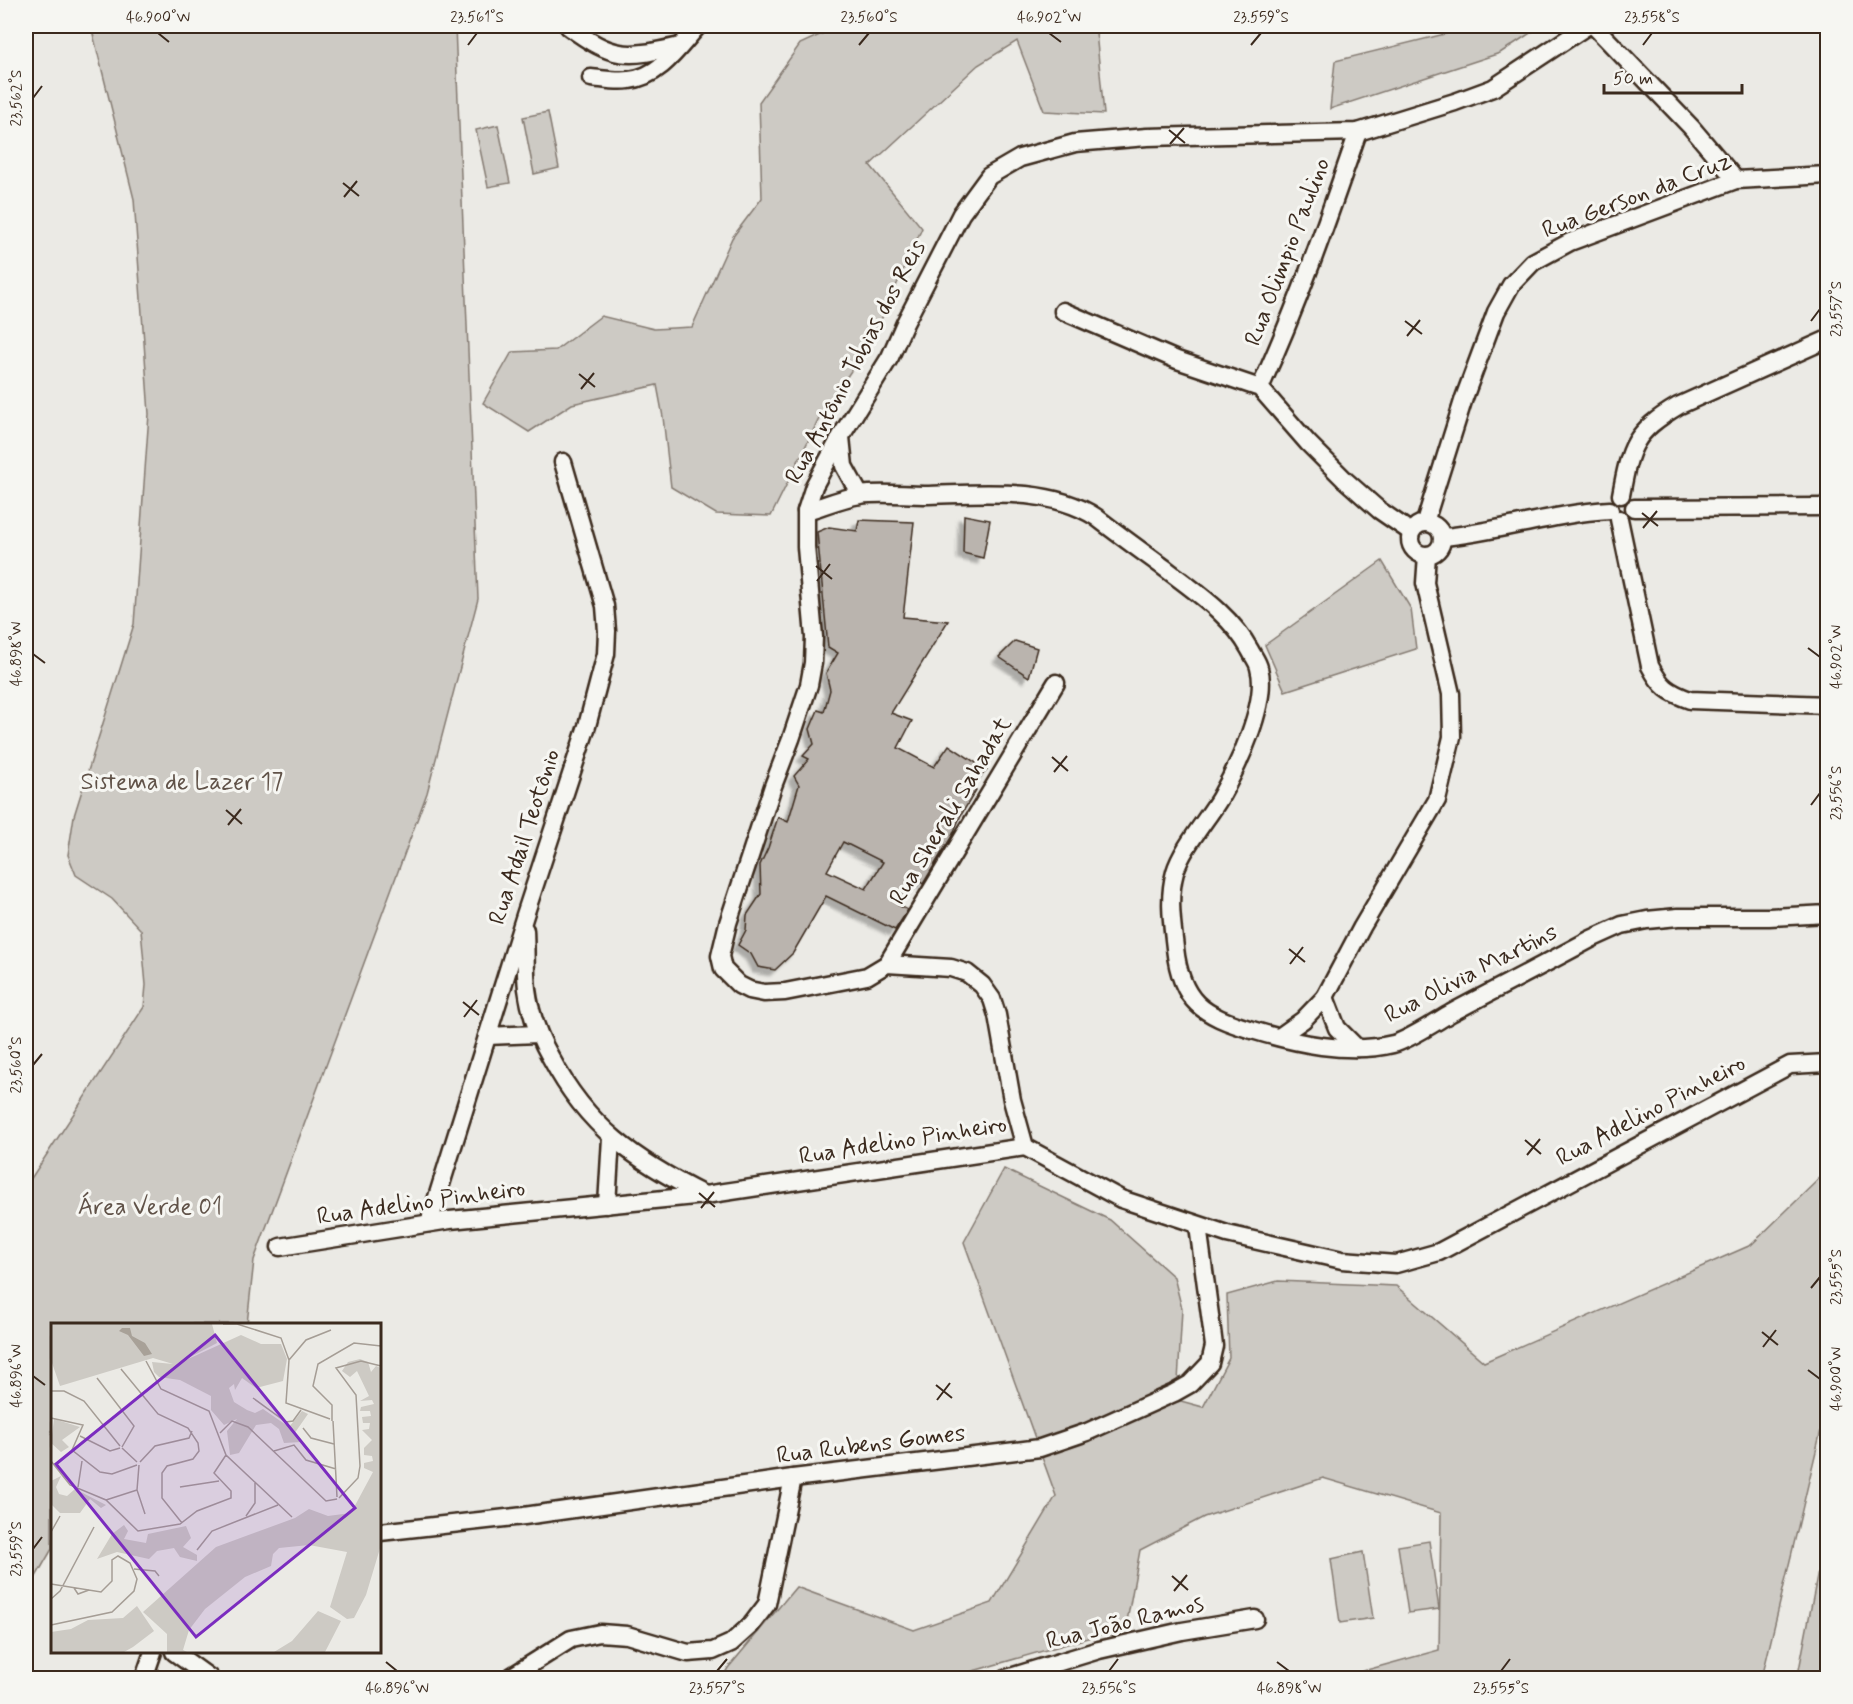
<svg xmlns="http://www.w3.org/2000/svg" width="1853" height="1704" font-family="Mynerve,sans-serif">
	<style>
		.green { fill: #cdcac4; stroke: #847a71; stroke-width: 1.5 }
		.building { fill: #bab4ae; stroke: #3b2a1e; stroke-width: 1.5; fill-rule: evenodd; filter: url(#shadow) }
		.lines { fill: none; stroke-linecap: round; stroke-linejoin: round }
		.minor-casing { stroke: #3b2a1e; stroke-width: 21 }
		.minor { stroke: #f6f6f2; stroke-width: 16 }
		.ticks { fill: none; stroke: #3b2a1e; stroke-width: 2 }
		.labels { text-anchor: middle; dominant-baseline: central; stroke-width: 6; stroke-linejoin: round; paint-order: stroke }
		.street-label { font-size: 24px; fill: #3b2a1e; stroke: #f6f6f2 }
		.park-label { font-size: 24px; fill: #605248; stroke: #f6f6f2 }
		.inset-road { fill: none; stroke: #a59d95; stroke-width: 1.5 }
		.view { fill: #7b2cbf; fill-opacity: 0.15; stroke: #7b2cbf; stroke-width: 3 }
		.inset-edge { fill: none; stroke: #3b2a1e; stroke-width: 3 }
		.neatline { fill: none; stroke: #3b2a1e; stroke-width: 2 }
		.ticks-label { font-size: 15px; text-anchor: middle; fill: #3b2a1e }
	</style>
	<defs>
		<filter id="shadow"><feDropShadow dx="-5.5" dy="5.5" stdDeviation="1.5" flood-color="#0004"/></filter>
	</defs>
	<rect width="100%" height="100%" fill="#ebeae5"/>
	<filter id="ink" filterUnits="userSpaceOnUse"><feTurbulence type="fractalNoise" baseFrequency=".0167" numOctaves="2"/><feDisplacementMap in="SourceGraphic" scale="12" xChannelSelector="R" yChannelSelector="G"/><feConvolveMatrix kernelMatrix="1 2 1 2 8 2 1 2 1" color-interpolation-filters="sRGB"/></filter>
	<g filter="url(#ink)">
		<g class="green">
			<path d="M91 26H455L478 599 427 793 254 1260 247 1324H52V1549L26 1594V1186L144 1007 146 985 141 930 112 899 76 875 68 855 74 816 134 624 149 414 134 199Z"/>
			<path d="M839 26H1098L1096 32 1104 114 1044 111 1017 41 978 65 870 165 922 228 872 340 821 415 771 516 716 514 671 487 663 417 657 385 572 404 529 432 483 403 512 352 556 350 601 316 654 329 692 327 732 238 762 198 759 102 800 44Z"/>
			<path d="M1447 26H1541L1500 53 1330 109 1335 61 1449 33Z"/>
			<path d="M548 112 559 168 534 174 523 117Z"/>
			<path d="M498 125 510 183 488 187 476 130Z"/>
			<path d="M1382 561 1411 609 1416 649 1285 691 1265 645Z"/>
			<path d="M1004 1169 1110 1220 1174 1277 1182 1309 1177 1400 1203 1407 1229 1358 1227 1295 1278 1281 1396 1286 1484 1362 1751 1245 1827 1171V1405L1762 1678H1338L1439 1650 1441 1513 1323 1478 1204 1517 1140 1550 1126 1627 949 1678H722L728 1668 796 1587 914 1630 992 1603 1056 1496 964 1242Z"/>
			<path d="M1827 1525V1678H1806L1798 1675Z"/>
			<path d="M1429 1541 1439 1609 1408 1613 1398 1546Z"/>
			<path d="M1363 1552 1373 1618 1340 1623 1331 1559Z"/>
		</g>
		<g class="building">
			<path d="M964 515 990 520 983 558 963 553Z"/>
			<path d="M859 520 914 522 903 617 948 621 891 713 912 721 898 748 934 767 949 745 987 770 970 787 976 790 961 815 952 836 923 884 919 881 898 905 908 910 895 930 826 896 793 953 775 970 758 967 751 954 738 945 746 930 747 915 761 894 760 865 768 848 778 817 788 822 799 785 794 776 809 759 803 756 814 744 810 729 818 710 824 712 830 690 826 673 838 653 828 647 817 532 829 527 857 531ZM843 842 883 862 866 889 827 871Z"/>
			<path d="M1015 641 1037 648 1029 677 999 657Z"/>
		</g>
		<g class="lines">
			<defs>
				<g id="minor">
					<path d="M568 26C614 60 626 58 680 46"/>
					<path d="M1594 26 1691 127 1736 180"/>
					<path d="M591 78C603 79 617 82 629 80 660 77 679 47 698 26"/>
					<path d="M1063 311 1177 360 1260 388 1308 443 1345 480 1379 510 1411 532"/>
					<path d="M1260 388C1298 305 1328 219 1358 132"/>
					<path d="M841 437 844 466 860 495"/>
					<path d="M1621 495C1630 446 1634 432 1678 406L1828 339"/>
					<path d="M1634 508 1828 507"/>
					<path d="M806 511C823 506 842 498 860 495 880 492 904 495 924 495 980 494 1048 486 1096 517 1119 535 1143 552 1166 569 1197 593 1231 615 1250 650 1253 656 1258 662 1259 668 1269 702 1237 768 1220 798 1207 820 1182 848 1175 872 1168 898 1172 922 1175 948 1181 1002 1202 1015 1252 1030 1295 1043 1348 1055 1393 1044 1407 1041 1437 1021 1451 1013 1498 988 1545 964 1591 939L1622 925 1647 920 1678 917H1769L1828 914"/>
					<path d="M1619 519 1650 666C1661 687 1668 692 1690 700L1828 705"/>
					<path d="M1425 522 1464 398 1496 312 1511 285 1533 262 1570 242 1736 180 1828 175"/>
					<circle cx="1426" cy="539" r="16"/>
					<path d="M1443 537C1499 532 1553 513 1610 510"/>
					<path d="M525 930C526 949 525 970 527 989 530 1013 539 1037 551 1058 587 1127 636 1161 704 1195"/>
					<path d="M887 964 1056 683"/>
					<path d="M487 1036 538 1034"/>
					<path d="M1279 1037 1303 1020 1325 997"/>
					<path d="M1357 1048 1337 1028 1325 997 1362 927 1437 800 1452 737 1451 694 1425 583 1427 555"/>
					<path d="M1025 1147 1012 1100 997 1015 992 999 982 985 967 973 951 968 887 964 867 976 785 992 764 993 749 990 739 985 723 969 720 956 728 923 773 786 791 739 809 685 813 663 814 637 806 547V511L814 486 841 436 890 357 905 323 961 214 989 176 1020 158 1075 143 1147 137 1358 132 1455 102 1493 88 1587 26"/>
					<path d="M607 1205 611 1138"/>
					<path d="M429 1223 525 915 587 726 606 654 607 631 605 606 563 462"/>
					<path d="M280 1247 450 1220 705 1195 1025 1147 1121 1199 1227 1234 1342 1260 1396 1264 1439 1252 1790 1065 1828 1063"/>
					<path d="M380 1532 524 1516 793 1478 1040 1448 1087 1432 1174 1393 1190 1384 1210 1363 1214 1346 1212 1330 1198 1226"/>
					<path d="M174 1652 210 1678"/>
					<path d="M144 1678 153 1652"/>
					<path d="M509 1678 571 1639 600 1633 627 1635 688 1653 713 1651 731 1643 751 1625 767 1604 793 1478"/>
					<path d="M1007 1678 1099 1650 1182 1631 1255 1619"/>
				</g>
			</defs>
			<use href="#minor" class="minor-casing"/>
			<use href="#minor" class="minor"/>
		</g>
	</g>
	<path class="ticks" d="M158 33 169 42M1049 33 1061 42M468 45 477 33M859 45 869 33M1251 45 1261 33M1643 45 1652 33M33 98 42 86M1169 130 1185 143M1170 144 1184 128M343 183 359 196M344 197 357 181M1405 321 1422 334M1811 321 1820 309M1407 336 1420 320M579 374 595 387M581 389 594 373M1642 513 1658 526M1643 528 1657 511M816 566 832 579M817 581 830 564M1808 648 1820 657M33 654 45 663M1052 757 1068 771M1054 772 1067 756M1811 805 1820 793M226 810 242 824M228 825 241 809M1289 949 1305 962M1290 964 1303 947M463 1002 479 1015M464 1017 477 1000M33 1065 42 1054M1525 1140 1541 1154M1527 1155 1540 1139M699 1193 715 1207M701 1208 714 1192M1811 1288 1820 1277M1762 1332 1778 1345M1763 1347 1776 1330M1808 1370 1820 1379M33 1376 45 1385M936 1385 952 1398M937 1400 950 1383M33 1549 42 1537M1172 1576 1188 1590M1174 1591 1187 1575M386 1662 397 1671M1277 1662 1289 1671M717 1671 727 1659M1109 1671 1118 1659M1501 1671 1510 1659"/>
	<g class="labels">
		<g class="street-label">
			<text transform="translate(1637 196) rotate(-21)">Rua Gerson da Cruz</text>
			<text transform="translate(1288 252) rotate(-69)">Rua Olimpio Paulino</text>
			<text transform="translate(856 362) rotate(-62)">Rua Antônio Tobias dos Reis</text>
			<text transform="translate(951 811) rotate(-59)">Rua Sherali Sahadat</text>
			<text transform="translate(525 837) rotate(-72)">Rua Adail Teotônio</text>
			<text transform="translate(1471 974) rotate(-27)">Rua Olivia Martins</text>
			<text transform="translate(1651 1111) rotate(-28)">Rua Adelino Pinheiro</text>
			<text transform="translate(903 1141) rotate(-9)">Rua Adelino Pinheiro</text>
			<text transform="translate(421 1203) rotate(-8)">Rua Adelino Pinheiro</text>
			<text transform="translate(871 1445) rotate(-7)">Rua Rubens Gomes</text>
			<text transform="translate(1125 1623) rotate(-14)">Rua João Ramos</text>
		</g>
		<g class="park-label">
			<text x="182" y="782">Sistema de Lazer 17</text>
			<text x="150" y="1207">Área Verde 01</text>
		</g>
	</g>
	<g transform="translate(51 1323)">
		<rect width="330" height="330" fill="#ebeae5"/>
		<path d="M0 1H161L166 20 126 41 190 12 210 21H230L236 36 232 58 205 65 191 55 184 67 183 61 178 65 183 79 196 87 204 90 212 86 238 104 251 88 257 91 243 111 250 119 233 120 228 106 220 100 205 102 188 130 179 132 176 108 186 96 173 102 160 87V73L129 57 108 54 103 49 101 39 122 41 102 35 9 63 0 37ZM309 36 317 39 320 49 325 43 330 45V222L315 272 303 295 296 296 279 284 296 229 258 222 228 225 222 231 220 243 194 254 154 286 138 307 132 327 136 329H116V311L92 289 165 224 244 195 258 186 277 193 300 190 322 149 313 145V140L322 138 321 133 313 132V125L321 117 311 107 318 106 319 100H312L311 94 320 93 319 88H309L310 84 323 81 321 77 309 78 318 73 306 48 299 54 291 48 297 39ZM3 96 29 104 11 117 18 124 10 129 0 120ZM10 153 5 164 8 171 16 173 24 166 55 182 50 185 39 176 29 190H9L0 181V158ZM73 202 77 208 73 216 95 220 97 211 135 203 140 215 132 224 146 232V238L129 234 123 225 106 228 98 236 66 229 46 236 61 211ZM86 283 103 308 82 324 73 329H0V309L20 306 37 297 72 295ZM267 288 290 298 274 329H223L241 318Z" fill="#cdcac4"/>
		<path d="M71 5H79L81 13 94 20 101 31 93 33 77 12 68 8Z" fill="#a8a198"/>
		<path class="inset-road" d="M172 1H186L230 15 238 37 235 80 279 96M238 37 255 17 280 7M95 38 110 66 158 88 175 132 241 194M70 46 107 91 137 105 147 120 148 128 142 136 116 143 111 150V175L131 200M46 55 83 103 71 124M0 68H13L33 78 69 123M202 75 235 99 242 98 250 87M0 95 32 102 21 127 49 149 61 151 86 142M281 95V98V82L262 63 267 41 303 20 330 23M282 98 286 174M252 105 260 115 283 121M169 110 181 98 197 104 275 178 286 176M29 113 59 128 69 125M71 125 86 139M223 128 243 122 255 137 285 146M0 138 19 162 55 177 87 208 129 201 146 188 180 175V168L163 150 175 132M89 139 104 123 138 115 141 108M88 142 86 167 94 191M27 164 31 138M129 164 168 158M288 175 307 155 309 143 305 72 285 45 310 38 330 43M55 177 86 167M195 193 204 180V159M0 209 9 193M146 227 161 208 227 182M83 246 104 248 108 253M0 261 50 269 61 258V237L67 233 79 240 86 256 83 268 61 289 0 302M23 265 27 271 38 267M0 276 9 268 43 204"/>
		<path class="view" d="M164 12 304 185 145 314 5 141Z"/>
		<rect width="330" height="330" class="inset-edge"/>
	</g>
	<rect width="1853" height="1704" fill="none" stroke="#f6f6f2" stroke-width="66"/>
	<path d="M1604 84v9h138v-9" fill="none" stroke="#3b2a1e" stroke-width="3"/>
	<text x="1613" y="84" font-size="18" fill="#3b2a1e" stroke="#f6f6f2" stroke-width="4.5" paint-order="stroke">50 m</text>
	<rect x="33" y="33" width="1787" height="1638" class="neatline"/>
	<g class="ticks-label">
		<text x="158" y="22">46.900°W</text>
		<text x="477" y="22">23.561°S</text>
		<text x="869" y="22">23.560°S</text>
		<text x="1049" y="22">46.902°W</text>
		<text x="1261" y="22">23.559°S</text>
		<text x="1652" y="22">23.558°S</text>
		<text transform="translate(16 98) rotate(-90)" y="5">23.562°S</text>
		<text transform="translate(1836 309) rotate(-90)" y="5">23.557°S</text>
		<text transform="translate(16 654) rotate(-90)" y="5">46.898°W</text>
		<text transform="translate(1836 657) rotate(-90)" y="5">46.902°W</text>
		<text transform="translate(1836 793) rotate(-90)" y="5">23.556°S</text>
		<text transform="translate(16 1065) rotate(-90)" y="5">23.560°S</text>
		<text transform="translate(1836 1277) rotate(-90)" y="5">23.555°S</text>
		<text transform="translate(16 1376) rotate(-90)" y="5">46.896°W</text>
		<text transform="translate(1836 1379) rotate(-90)" y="5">46.900°W</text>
		<text transform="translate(16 1549) rotate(-90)" y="5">23.559°S</text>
		<text x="397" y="1693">46.896°W</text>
		<text x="717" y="1693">23.557°S</text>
		<text x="1109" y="1693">23.556°S</text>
		<text x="1289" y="1693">46.898°W</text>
		<text x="1501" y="1693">23.555°S</text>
	</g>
</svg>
